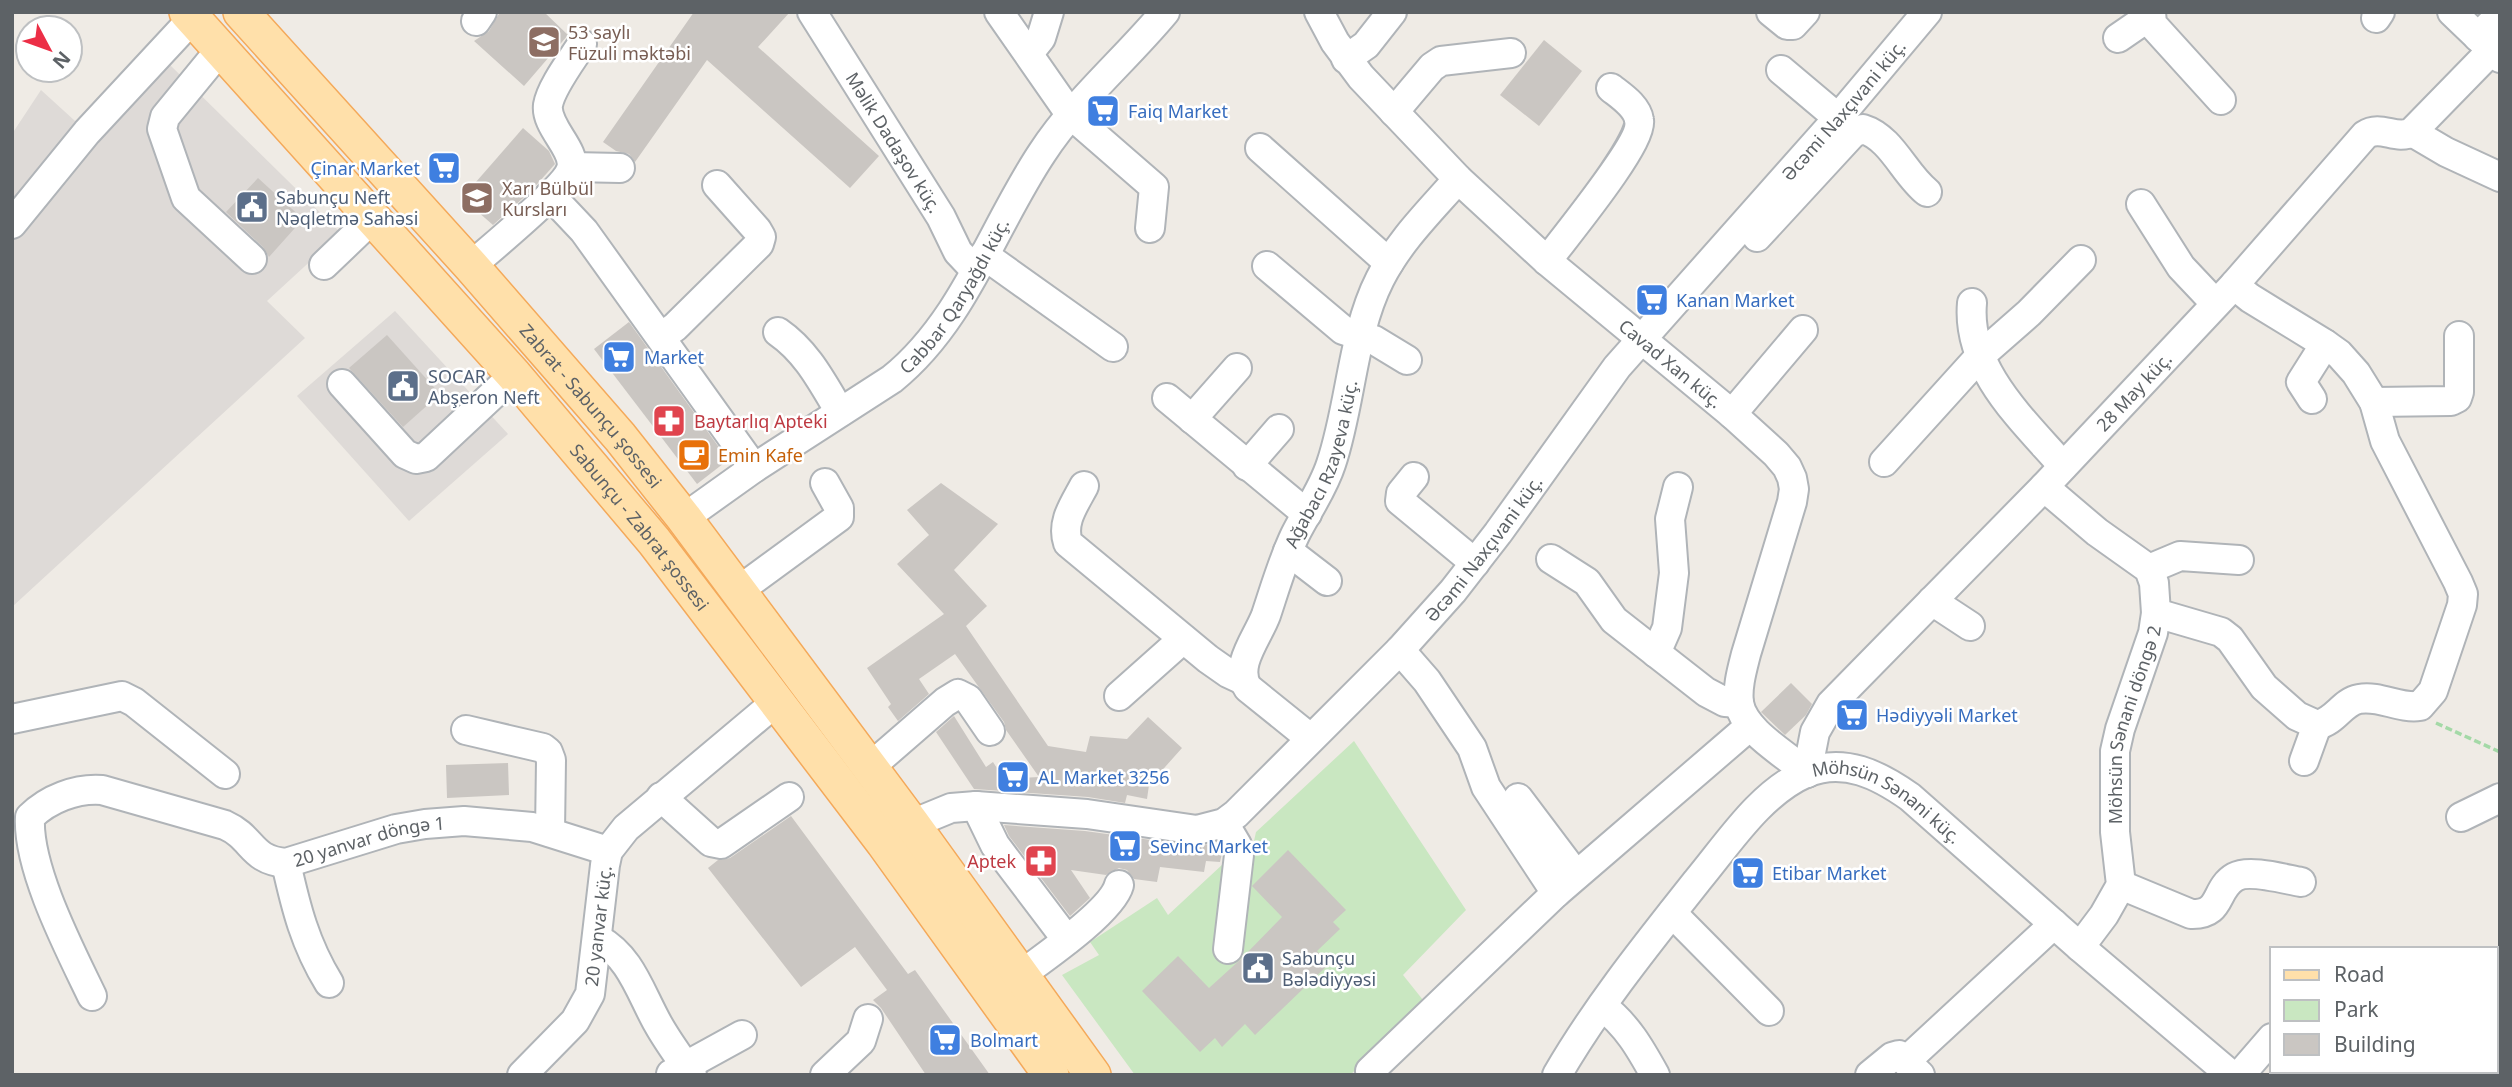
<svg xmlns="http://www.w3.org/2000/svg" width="2512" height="1087" font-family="'Noto Sans',sans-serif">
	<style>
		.industrial { fill: #dedad7 }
		.green { fill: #c9e7c1 }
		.building { fill: #cac6c2 }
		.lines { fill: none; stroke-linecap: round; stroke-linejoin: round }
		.minor-casing { stroke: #b0b4b8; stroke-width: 32 }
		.major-casing { stroke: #f4a95a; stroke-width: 38 }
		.path { stroke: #a4d9a7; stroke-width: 3.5; stroke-dasharray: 7 3.5; stroke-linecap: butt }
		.minor { stroke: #fff; stroke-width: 28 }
		.major { stroke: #ffe0aa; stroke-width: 35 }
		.labels { text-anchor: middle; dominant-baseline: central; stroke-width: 5; stroke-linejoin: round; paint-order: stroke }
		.education-label { font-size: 18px; fill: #785e54; stroke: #fff; text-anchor: start }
		.street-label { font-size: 18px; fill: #5d6266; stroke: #fff }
		.shop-label { font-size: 18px; fill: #366cbe; stroke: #fff; text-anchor: start }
		.service-label { font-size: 18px; fill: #4e5e75; stroke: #fff; text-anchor: start }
		.health-label { font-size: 18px; fill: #be3a42; stroke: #fff; text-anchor: start }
		.food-label { font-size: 18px; fill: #c56008; stroke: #fff; text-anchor: start }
	</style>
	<rect width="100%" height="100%" fill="#efebe5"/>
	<g class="industrial">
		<path d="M170 65 341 233 267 301 305 338 12 607V134L41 90 97 141Z"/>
		<path d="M395 311 508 434 409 521 297 396Z"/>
	</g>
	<path class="green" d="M1354 741 1466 910 1403 975 1427 1005 1350 1075H1135L1062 975 1099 955 1090 942 1157 898 1168 915 1223 864 1248 868 1256 832Z"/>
	<g class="building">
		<path d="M500 12H544L568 35 524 86 474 41 489 31Z"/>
		<path d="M694 12H790L758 47 879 156 850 188 707 60 635 162 629 154 616 151 603 142Z"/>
		<path d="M1544 40 1582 71 1539 126 1500 95Z"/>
		<path d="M523 128 549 151 555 164 531 191 493 225 462 198Z"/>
		<path d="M258 178 303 219 269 257 263 247 226 212Z"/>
		<path d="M629 322 728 460 697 484 594 349Z"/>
		<path d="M387 335 440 394 403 427 349 368Z"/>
		<path d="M941 483 998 524 954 570 987 606 966 626 1048 746 1086 752 1090 736 1127 739 1148 717 1182 748 1149 785 1147 799 1127 795 1125 803 1088 797 974 789 936 732 954 716 986 767 993 762 1004 779 1039 777 1006 730 1004 722 955 654 919 679 929 694 898 721 888 707 891 704 867 668 944 614 897 564 929 535 907 510Z"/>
		<path d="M1791 683 1812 704 1806 715 1785 735 1761 712Z"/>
		<path d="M508 763 509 795 447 798 446 765Z"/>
		<path d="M791 816 908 974 915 970 990 1075H926L881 1008 873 1000 887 990 855 947 801 987 708 868 718 860 730 858Z"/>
		<path d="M1004 825 1085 831 1195 846 1217 843 1222 853 1220 862 1206 861 1204 872 1160 867 1157 882 1134 879 1127 870 1119 868 1106 875 1071 870 1090 898 1070 916 1009 836Z"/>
		<path d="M1288 850 1346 910 1333 922 1340 929 1317 951 1329 964 1255 1035 1245 1024 1222 1047 1215 1038 1200 1052 1142 991 1178 956 1209 988 1241 959 1282 917 1252 886Z"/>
	</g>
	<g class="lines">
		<defs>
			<g id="minor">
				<path id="s1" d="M812 12 941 217 958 252 975 270"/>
				<path d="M999 12 1070 114 1154 187 1150 228"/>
				<path id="s2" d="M1319 12 1335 42 1361 77 1458 179 1547 261 1732 414 1776 454 1787 467 1792 478 1794 489 1792 502 1746 654C1742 670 1737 687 1739 703 1744 732 1786 754 1807 773"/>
				<path d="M1771 12 1787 25H1793L1805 12"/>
				<path d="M2151 12 2152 24 2221 100"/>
				<path d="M2452 12 2500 58"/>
				<path d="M2376 18 2380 12"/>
				<path d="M476 21 482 12"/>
				<path d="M2478 37 2500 15"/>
				<path d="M2118 38 2150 16"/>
				<path d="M220 50 165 117 162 129 186 198 252 259"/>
				<path d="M1029 53 1041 38 1049 12"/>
				<path d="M1346 59 1366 45 1392 12"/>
				<path d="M1781 70 1838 118"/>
				<path d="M1394 112 1432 67 1441 61 1511 53"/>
				<path d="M2412 132 2446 152 2500 177"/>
				<path d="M1260 148 1389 263"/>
				<path d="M572 167 620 168"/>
				<path d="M550 195 584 231 754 468"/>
				<path d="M2141 204 2181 267 2215 303"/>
				<path d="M12 224 87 132 192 19"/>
				<path d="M1757 237 1853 133 1863 129C1892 138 1904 174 1927 192"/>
				<path d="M984 255 1113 347"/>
				<path d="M1547 261C1563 239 1644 142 1639 120 1637 106 1621 96 1611 88"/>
				<path d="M324 265 372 219"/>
				<path d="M471 266C490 249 566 187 571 169 577 150 545 127 548 105 551 87 572 60 582 44"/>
				<path d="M1267 266 1343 330 1374 340 1407 360"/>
				<path d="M1972 303C1966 369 2023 420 2063 466"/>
				<path d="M778 332C807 352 822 382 840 412"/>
				<path d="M661 337 675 327 759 244 761 237 757 230 717 185"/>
				<path d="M342 384 405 454 416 459 426 457 514 375"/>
				<path d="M1167 398 1307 514"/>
				<path d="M2312 399 2301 382 2325 344"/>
				<path d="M2374 402 2451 401 2457 398 2459 392V336"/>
				<path d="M1732 414 1803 330"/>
				<path d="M1192 419 1237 368"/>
				<path d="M1884 462 1980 356 2029 313 2081 260"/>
				<path d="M1247 466 1279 429"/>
				<path d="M1414 477 1401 493 1400 501 1475 563"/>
				<path d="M1084 486C1074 505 1061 522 1068 543L1208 659 1228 673 1243 680"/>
				<path d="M2044 487 2097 532 2149 569 2154 583 2156 613"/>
				<path id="s3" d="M684 518 754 468 892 379C964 321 992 228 1042 153 1076 101 1125 60 1165 12"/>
				<path d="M1288 551 1327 581"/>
				<path d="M1551 559 1587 582 1614 620 1706 692 1725 702 1739 703"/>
				<path d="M2149 569 2180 556 2239 560"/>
				<path d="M738 591 839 517V508L825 483"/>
				<path d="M1932 601 1970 626"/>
				<path d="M1400 650 1427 681 1472 748 1486 787 1556 893"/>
				<path d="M1656 653 1667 628 1674 573 1670 519 1678 487"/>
				<path d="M1119 696 1183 639"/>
				<path d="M12 719 122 696 134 702 225 774"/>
				<path d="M466 730 543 748 548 752 551 760 550 832"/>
				<path id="s4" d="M1310 738 1248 688C1233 666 1258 637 1266 615 1275 588 1283 560 1295 535 1307 511 1323 489 1331 464 1351 405 1352 334 1380 279 1399 241 1431 210 1458 179"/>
				<path d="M2304 761 2317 725"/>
				<path d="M870 767 945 702 958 694 968 699 990 731"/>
				<path id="s5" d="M1807 773 1815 732 1831 704 2044 487 2234 285 2365 135C2381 124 2396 141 2412 132L2492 50"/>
				<path d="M661 797 711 842 721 844 789 797"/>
				<path d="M1518 798 1576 875"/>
				<path d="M976 806 995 845 1067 940"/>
				<path d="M2461 817 2500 798"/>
				<path d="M1224 823 1237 845 1239 855 1228 949"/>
				<path id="s6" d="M912 824 951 808 976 806 1087 814 1197 830 1224 823 1236 814 1400 650 1453 591 1498 533 1617 367 1838 118 1927 12"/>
				<path d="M286 863C296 908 305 944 329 983"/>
				<path d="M2121 885 2191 914C2223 915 2214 889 2235 877 2249 869 2284 879 2301 882"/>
				<path d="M1672 913 1769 1011"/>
				<path d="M598 939C631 957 640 992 658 1024 668 1042 680 1058 692 1075"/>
				<path id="s7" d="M2080 947 2104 915 2121 885 2115 832V751L2120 729 2153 633 2156 613 2221 632 2230 639 2264 687 2297 716 2317 725C2336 721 2342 702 2359 699 2380 695 2399 709 2420 706L2433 691 2462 605 2463 594 2458 582 2385 441 2374 402 2356 373 2339 354 2325 344 2250 298 2234 285"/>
				<path d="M1022 974C1045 957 1112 911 1119 885"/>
				<path id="s8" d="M92 996C70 950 27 868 30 817 48 799 76 788 102 790L225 825C254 838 250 860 286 863L396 829 425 824 464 821 532 827 608 851"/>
				<path d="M1602 1006C1627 1025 1640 1048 1655 1075"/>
				<path d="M1907 1060 2054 924"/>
				<path d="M1370 1071 1556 893 1750 726"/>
				<path d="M671 1074 742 1035"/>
				<path id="s9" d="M522 1075 575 1021 590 994 605 865 608 851 626 828 776 702"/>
				<path d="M825 1075 861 1041 868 1019"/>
				<path id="s10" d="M1557 1075C1597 1006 1648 943 1697 881 1728 844 1760 793 1806 773 1844 757 1879 775 1910 797L2080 947 2231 1075"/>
				<path d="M1870 1075 1892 1057 1899 1055 1920 1075"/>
				<path d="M2240 1075 2272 1038"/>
			</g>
			<g id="major">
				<path id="s11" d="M187 12 514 375 654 541 884 843 1051 1075"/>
				<path id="s12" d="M241 12 471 266 620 437 684 518 912 824 1093 1075"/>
			</g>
		</defs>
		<use href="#minor" class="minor-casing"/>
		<use href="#major" class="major-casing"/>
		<path class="path" d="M2436 723 2500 752"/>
		<use href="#minor" class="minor"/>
		<use href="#major" class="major"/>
	</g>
	<defs>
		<symbol id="school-square" viewBox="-11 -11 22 22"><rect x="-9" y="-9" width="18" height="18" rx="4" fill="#8d6e63" stroke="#fff"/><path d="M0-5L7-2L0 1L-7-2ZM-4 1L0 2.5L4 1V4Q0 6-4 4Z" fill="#fff"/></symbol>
		<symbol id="supermarket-square" viewBox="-11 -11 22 22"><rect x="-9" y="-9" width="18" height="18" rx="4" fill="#3f7fe0" stroke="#fff"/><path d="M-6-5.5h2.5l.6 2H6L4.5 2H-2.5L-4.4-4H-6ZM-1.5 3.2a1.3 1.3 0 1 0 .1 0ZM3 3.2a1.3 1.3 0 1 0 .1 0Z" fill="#fff"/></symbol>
		<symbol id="university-square" viewBox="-11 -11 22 22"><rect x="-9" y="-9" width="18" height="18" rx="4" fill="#8d6e63" stroke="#fff"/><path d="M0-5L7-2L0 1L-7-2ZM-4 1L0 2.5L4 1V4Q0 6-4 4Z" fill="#fff"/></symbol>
		<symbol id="civic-square" viewBox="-11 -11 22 22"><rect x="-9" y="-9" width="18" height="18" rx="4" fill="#5c6f8a" stroke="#fff"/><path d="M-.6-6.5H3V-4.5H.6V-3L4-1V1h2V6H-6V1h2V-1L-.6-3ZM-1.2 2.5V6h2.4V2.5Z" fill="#fff"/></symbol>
		<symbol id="pharmacy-square" viewBox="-11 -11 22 22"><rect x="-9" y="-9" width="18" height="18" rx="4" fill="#e0444e" stroke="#fff"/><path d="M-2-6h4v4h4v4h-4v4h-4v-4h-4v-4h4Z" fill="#fff"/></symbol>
		<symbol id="cafe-square" viewBox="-11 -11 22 22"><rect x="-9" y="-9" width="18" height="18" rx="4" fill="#e8710a" stroke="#fff"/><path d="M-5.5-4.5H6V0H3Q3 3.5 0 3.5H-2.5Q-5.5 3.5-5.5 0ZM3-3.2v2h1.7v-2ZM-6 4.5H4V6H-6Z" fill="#fff"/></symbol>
	</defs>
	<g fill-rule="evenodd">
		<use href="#school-square" x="525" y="23" width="38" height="38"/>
		<use href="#supermarket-square" x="1084" y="92" width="38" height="38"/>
		<use href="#supermarket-square" x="425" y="149" width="38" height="38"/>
		<use href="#university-square" x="458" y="179" width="38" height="38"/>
		<use href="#civic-square" x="233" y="188" width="38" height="38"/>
		<use href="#supermarket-square" x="1633" y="281" width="38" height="38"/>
		<use href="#supermarket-square" x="600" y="338" width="38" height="38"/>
		<use href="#civic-square" x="384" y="367" width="38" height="38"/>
		<use href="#pharmacy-square" x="650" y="402" width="38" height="38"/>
		<use href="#cafe-square" x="675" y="436" width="38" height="38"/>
		<use href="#supermarket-square" x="1833" y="696" width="38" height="38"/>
		<use href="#supermarket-square" x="994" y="758" width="38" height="38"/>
		<use href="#supermarket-square" x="1106" y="827" width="38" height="38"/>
		<use href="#pharmacy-square" x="1022" y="842" width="38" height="38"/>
		<use href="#supermarket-square" x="1729" y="854" width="38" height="38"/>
		<use href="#civic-square" x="1239" y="949" width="38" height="38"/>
		<use href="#supermarket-square" x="926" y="1021" width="38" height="38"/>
	</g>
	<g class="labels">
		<g class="education-label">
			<text x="568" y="32">53 saylı<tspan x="568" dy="21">Füzuli məktəbi</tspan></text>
			<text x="502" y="188">Xarı Bülbül<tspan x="502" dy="21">Kursları</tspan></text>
		</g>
		<g class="street-label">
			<text stroke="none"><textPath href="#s6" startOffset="1264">Əcəmi Naxçıvani küç.</textPath></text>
			<text stroke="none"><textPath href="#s1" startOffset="154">Məlik Dadaşov küç.</textPath></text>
			<text stroke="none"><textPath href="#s3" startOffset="355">Cabbar Qaryağdı küç.</textPath></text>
			<text stroke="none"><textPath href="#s2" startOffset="500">Cavad Xan küç.</textPath></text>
			<text stroke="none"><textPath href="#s5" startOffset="509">28 May küç.</textPath></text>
			<text stroke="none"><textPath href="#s12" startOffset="527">Zabrat - Sabunçu şossesi</textPath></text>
			<text stroke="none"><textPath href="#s4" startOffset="320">Ağabacı Rzayeva küç.</textPath></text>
			<text stroke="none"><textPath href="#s11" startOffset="686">Sabunçu - Zabrat şossesi</textPath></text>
			<text stroke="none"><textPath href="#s6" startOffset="696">Əcəmi Naxçıvani küç.</textPath></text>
			<text stroke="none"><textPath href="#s7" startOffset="238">Möhsün Sənani döngə 2</textPath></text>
			<text stroke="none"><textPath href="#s10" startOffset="486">Möhsün Sənani küç.</textPath></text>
			<text stroke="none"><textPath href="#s8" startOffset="558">20 yanvar döngə 1</textPath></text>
			<text stroke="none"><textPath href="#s9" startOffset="175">20 yanvar küç.</textPath></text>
		</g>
		<g class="shop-label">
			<text x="1128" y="111">Faiq Market</text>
			<text x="420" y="168" text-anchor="end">Çinar Market</text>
			<text x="1676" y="300">Kanan Market</text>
			<text x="644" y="357">Market</text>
			<text x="1876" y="715">Hədiyyəli Market</text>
			<text x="1038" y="777">AL Market 3256</text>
			<text x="1150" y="846">Sevinc Market</text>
			<text x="1772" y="873">Etibar Market</text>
			<text x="970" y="1040">Bolmart</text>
		</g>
		<g class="service-label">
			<text x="276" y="197">Sabunçu Neft<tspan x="276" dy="21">Nəqletmə Sahəsi</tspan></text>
			<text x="428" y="376">SOCAR<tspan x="428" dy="21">Abşeron Neft</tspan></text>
			<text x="1282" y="958">Sabunçu<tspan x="1282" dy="21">Bələdiyyəsi</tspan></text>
		</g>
		<g class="health-label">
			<text x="694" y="421">Baytarlıq Apteki</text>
			<text x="1016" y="861" text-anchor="end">Aptek</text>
		</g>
		<g class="food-label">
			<text x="718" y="455">Emin Kafe</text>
		</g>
	</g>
	<rect width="2512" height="1087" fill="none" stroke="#5d6266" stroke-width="28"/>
	<rect x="2270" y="947" width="228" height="126" fill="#ffffff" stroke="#bec0c2" stroke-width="2"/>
	<rect x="2284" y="970" width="35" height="10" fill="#ffe0aa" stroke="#bec0c2" stroke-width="2"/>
	<text x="2334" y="982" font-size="21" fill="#5d6266">Road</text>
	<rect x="2284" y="1000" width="35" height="21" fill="#c9e7c1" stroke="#bec0c2" stroke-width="2"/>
	<text x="2334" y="1017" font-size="21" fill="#5d6266">Park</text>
	<rect x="2284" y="1034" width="35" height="21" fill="#cac6c2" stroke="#bec0c2" stroke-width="2"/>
	<text x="2334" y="1052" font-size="21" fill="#5d6266">Building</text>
	<g transform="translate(49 49) rotate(131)"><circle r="33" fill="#ffffff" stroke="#bec0c2" stroke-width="2"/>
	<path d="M0-5L12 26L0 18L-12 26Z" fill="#ec2e46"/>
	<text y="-10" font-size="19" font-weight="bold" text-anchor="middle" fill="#5d6266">N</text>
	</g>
</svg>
